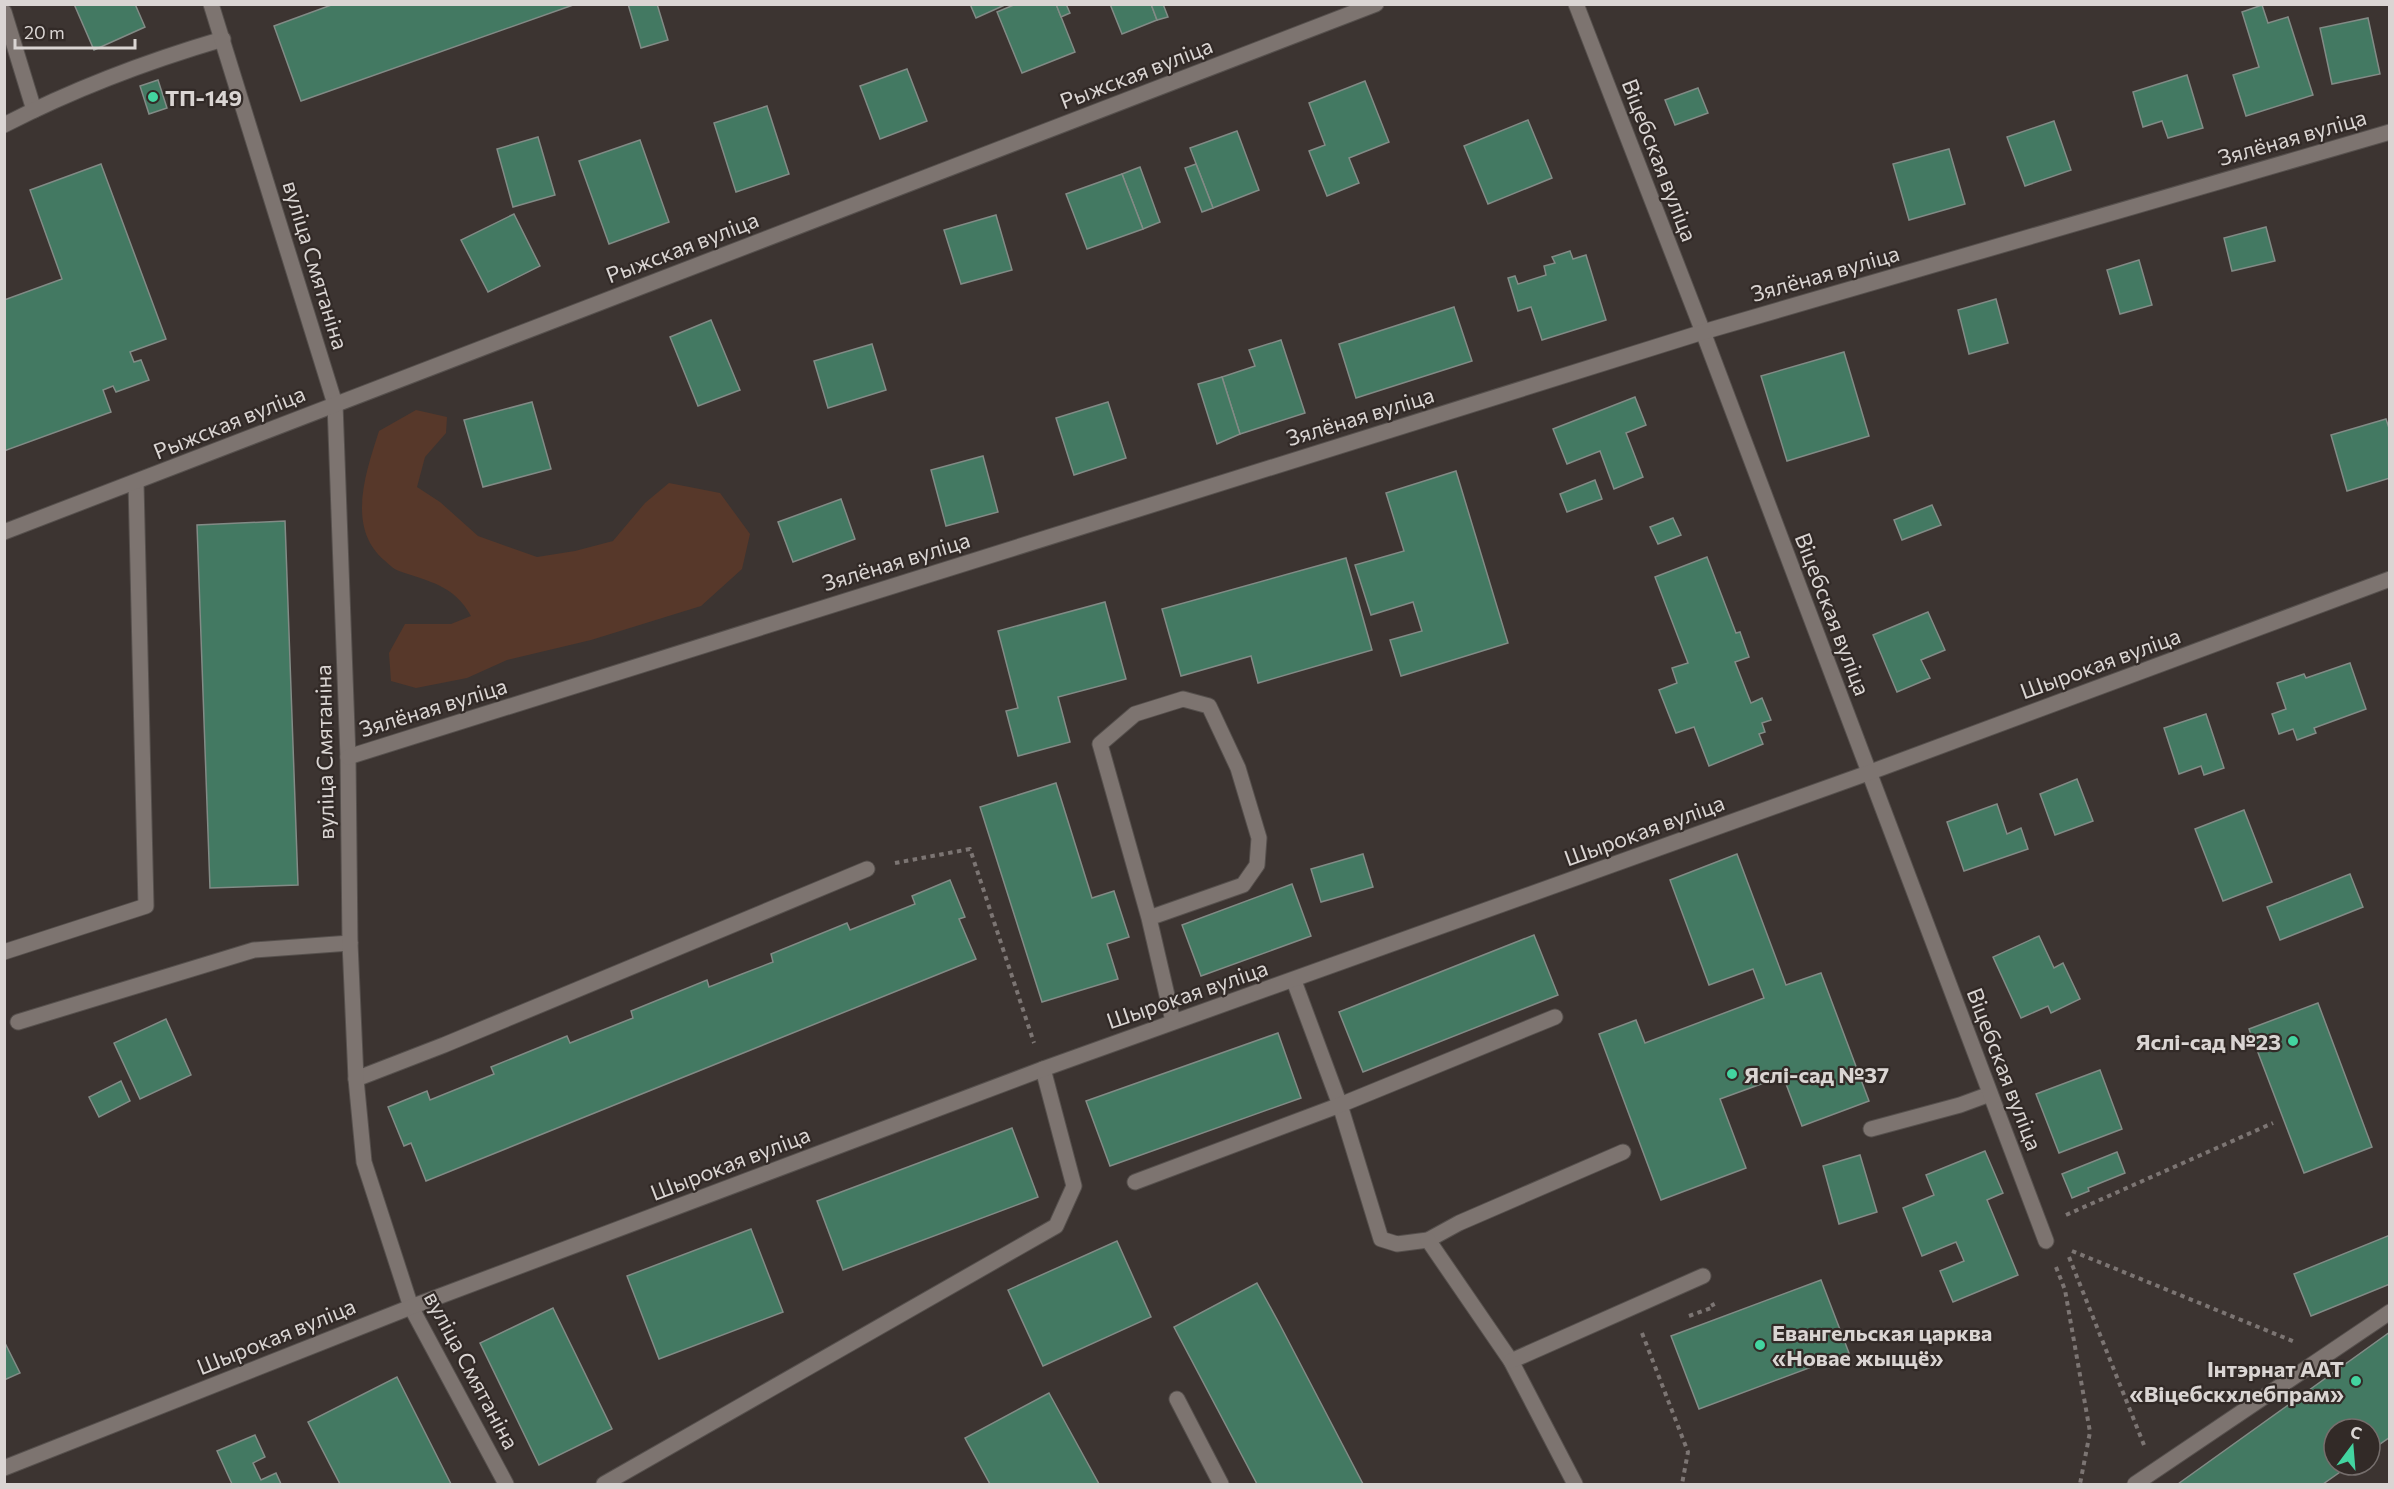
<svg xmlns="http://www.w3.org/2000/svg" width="2394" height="1489" font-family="Commissioner,sans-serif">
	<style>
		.green { fill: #57382a }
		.building { fill: #437962; stroke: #828b86; stroke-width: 1.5 }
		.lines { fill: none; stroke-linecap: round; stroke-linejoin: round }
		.service-casing { stroke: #56504d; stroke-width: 17 }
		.minor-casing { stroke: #56504d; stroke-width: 17 }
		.path { stroke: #7c7573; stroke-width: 4; stroke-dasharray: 4.5 4.5; stroke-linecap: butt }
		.service { stroke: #7d7470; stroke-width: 15 }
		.minor { stroke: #7d7470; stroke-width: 15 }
		.poi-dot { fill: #43d4a0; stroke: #322a27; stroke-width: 2 }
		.labels { text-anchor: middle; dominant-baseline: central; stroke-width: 4.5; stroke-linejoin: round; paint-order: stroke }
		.street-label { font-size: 22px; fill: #dad5d3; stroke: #322a27 }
		.poi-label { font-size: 22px; font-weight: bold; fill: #dad5d3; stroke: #322a27; text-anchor: start }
	</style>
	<rect width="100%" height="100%" fill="#3c3431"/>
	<path class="green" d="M416 410 447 417 446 433 425 457 417 487 440 502 478 536 537 557 575 551 613 541 645 503 669 483 720 493 750 534 742 569 701 606 591 640 507 660 467 678 416 688 391 681 389 653 405 624H451L471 616C454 585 430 582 399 571 393 569 389 564 384 560 346 527 366 472 379 431Z"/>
	<g class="building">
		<path d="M74 4H135L145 27 94 50Z"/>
		<path d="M334 4H576L301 101 274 26Z"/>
		<path d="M628 4H657L668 40 641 48Z"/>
		<path d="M970 4H1007L976 18Z"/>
		<path d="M1016 4H1056L1075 52 1022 73 997 12Z"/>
		<path d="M1056 4H1066L1070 13 1061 17Z"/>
		<path d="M1110 4H1151L1157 20 1122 34Z"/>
		<path d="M1151 4H1163L1168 17 1157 20Z"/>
		<path d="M2262 5 2268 23 2288 17 2313 95 2246 116 2233 75 2259 67 2242 12Z"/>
		<path d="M2368 18 2380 74 2332 84 2320 28Z"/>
		<path d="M907 69 927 121 880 139 860 86Z"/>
		<path d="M2187 75 2203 128 2168 138 2162 121 2143 127 2133 92Z"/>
		<path d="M158 80 167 108 149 114 140 86Z"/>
		<path d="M1365 81 1389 142 1349 158 1359 183 1327 196 1309 151 1325 145 1309 103Z"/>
		<path d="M1698 88 1708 113 1675 125 1665 100Z"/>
		<path d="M767 106 789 174 736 192 714 123Z"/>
		<path d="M1528 120 1552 178 1488 204 1464 146Z"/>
		<path d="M2054 121 2071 170 2025 186 2007 137Z"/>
		<path d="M1237 131 1259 190 1213 208 1190 148Z"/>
		<path d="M538 137 555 195 513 207 497 149Z"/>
		<path d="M640 140 669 222 609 244 579 161Z"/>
		<path d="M1949 149 1965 204 1909 220 1893 164Z"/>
		<path d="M101 164 166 339 130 352 134 362 141 360 149 380 116 392 113 386 103 390 111 412 4 451V300L62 279 30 190Z"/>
		<path d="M1196 164 1213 208 1202 212 1185 168Z"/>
		<path d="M1140 167 1160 222 1143 229 1122 174Z"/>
		<path d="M1122 174 1143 229 1087 249 1066 194Z"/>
		<path d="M514 214 540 266 488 292 461 240Z"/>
		<path d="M996 215 1012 270 961 284 944 230Z"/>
		<path d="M2266 227 2275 261 2232 271 2224 238Z"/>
		<path d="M1570 251 1573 259 1586 255 1606 320 1542 340 1531 307 1518 311 1508 278 1515 276 1518 284 1546 275 1544 266 1555 263 1552 257Z"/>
		<path d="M2139 260 2152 305 2120 314 2107 270Z"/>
		<path d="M1996 299 2008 343 1969 354 1958 310Z"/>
		<path d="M1454 307 1472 361 1356 398 1339 344Z"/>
		<path d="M711 320 740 390 698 406 670 337Z"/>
		<path d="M1281 340 1305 413 1240 434 1222 377 1255 366 1249 350Z"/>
		<path d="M872 344 886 390 828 408 814 361Z"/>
		<path d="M1844 352 1869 436 1787 461 1761 376Z"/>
		<path d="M1222 377 1240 434 1217 444 1198 384Z"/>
		<path d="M1635 397 1646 425 1626 433 1643 477 1614 489 1600 451 1567 464 1553 429Z"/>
		<path d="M532 402 551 469 483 487 464 420Z"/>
		<path d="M1108 402 1126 458 1074 475 1056 418Z"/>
		<path d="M2386 419 2390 431V478L2347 491 2331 435Z"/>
		<path d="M983 456 998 512 946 526 931 470Z"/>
		<path d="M1456 471 1508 643 1401 676 1390 640 1422 631 1413 602 1371 615 1355 565 1404 551 1386 493Z"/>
		<path d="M1595 480 1602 499 1567 512 1560 494Z"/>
		<path d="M841 499 855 539 793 562 778 522Z"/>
		<path d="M1932 505 1941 525 1902 540 1894 520Z"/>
		<path d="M1673 518 1681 535 1658 544 1650 527Z"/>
		<path d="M285 521 298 885 210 888 197 525Z"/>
		<path d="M1707 557 1736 633 1740 632 1749 657 1735 662 1751 703 1762 698 1771 720 1762 723 1765 732 1759 734 1763 744 1709 766 1694 727 1676 733 1659 690 1677 683 1672 668 1688 663 1655 577Z"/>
		<path d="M1346 558 1372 650 1258 683 1251 656 1181 676 1162 609Z"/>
		<path d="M1105 602 1126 679 1058 697 1070 742 1018 756 1006 711 1018 708 998 631Z"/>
		<path d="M1928 612 1945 650 1921 660 1930 678 1897 692 1873 635Z"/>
		<path d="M2350 663 2366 709 2314 728 2316 733 2297 740 2293 729 2279 734 2272 714 2286 709 2277 683 2304 674 2306 678Z"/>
		<path d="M2206 714 2224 768 2204 775 2201 766 2179 774 2164 728Z"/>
		<path d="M2077 779 2093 821 2055 835 2040 794Z"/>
		<path d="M1056 783 1092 898 1114 891 1129 937 1107 944 1118 979 1042 1002 980 807Z"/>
		<path d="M1997 804 2007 834 2021 828 2028 849 1964 871 1947 822Z"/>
		<path d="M2244 810 2272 882 2223 901 2195 829Z"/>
		<path d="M1363 854 1373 887 1321 902 1311 869Z"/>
		<path d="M1737 854 1786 985 1821 973 1869 1101 1802 1126 1783 1076 1720 1099 1746 1168 1661 1200 1599 1034 1636 1020 1645 1043 1764 998 1753 969 1709 985 1670 880Z"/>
		<path d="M2350 874 2363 907 2280 940 2267 907Z"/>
		<path d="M950 880 965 917 959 919 976 959 426 1181 411 1143 404 1146 388 1107 427 1091 430 1100 494 1074 491 1067 567 1036 570 1043 633 1018 631 1011 707 980 709 987 742 974 773 962 771 954 847 923 850 930 915 904 912 896Z"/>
		<path d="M1292 884 1311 936 1201 976 1182 925Z"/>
		<path d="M1534 935 1558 995 1363 1072 1339 1012Z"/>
		<path d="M2039 936 2054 968 2063 963 2080 999 2051 1013 2048 1006 2021 1018 1993 957Z"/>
		<path d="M2318 1003 2372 1147 2304 1173 2249 1029Z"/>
		<path d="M166 1019 191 1075 140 1099 114 1043Z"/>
		<path d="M1278 1033 1301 1098 1110 1166 1086 1101Z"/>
		<path d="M2100 1070 2122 1129 2059 1153 2036 1094Z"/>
		<path d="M121 1081 130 1101 99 1117 89 1097Z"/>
		<path d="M1012 1128 1038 1197 843 1270 817 1201Z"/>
		<path d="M1985 1151 2003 1193 1987 1200 2018 1275 1953 1302 1940 1271 1964 1261 1956 1242 1922 1256 1903 1208 1934 1195 1926 1175Z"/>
		<path d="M2117 1152 2125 1173 2088 1188 2089 1191 2072 1198 2062 1174Z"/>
		<path d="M1860 1155 1877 1212 1839 1224 1823 1166Z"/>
		<path d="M751 1229 783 1312 659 1359 627 1276Z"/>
		<path d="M2390 1235V1284L2311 1316 2294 1274Z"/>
		<path d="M1117 1241 1151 1317 1043 1366 1008 1290Z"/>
		<path d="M1821 1280 1849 1353 1699 1409 1671 1336Z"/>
		<path d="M1257 1283 1279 1323 1363 1484H1257L1174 1327Z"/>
		<path d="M553 1308 612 1429 539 1465 480 1343Z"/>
		<path d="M2390 1332V1437L2370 1451V1429H2334V1465H2350L2323 1484H2178Z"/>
		<path d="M4 1341 20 1373 4 1380Z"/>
		<path d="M397 1377 451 1484H340L308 1422Z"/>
		<path d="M1049 1393 1099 1484H990L965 1438Z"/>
		<path d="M255 1435 265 1457 253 1463 261 1480 276 1473 281 1484H232L217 1451Z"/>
	</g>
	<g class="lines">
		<defs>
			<g id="service">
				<path d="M4 12 34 110"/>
				<path d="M4 125C74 89 148 61 223 39"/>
				<path d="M1149 918 1243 885 1257 865 1259 838 1238 768 1209 706 1183 699 1135 714 1100 744 1149 918 1173 1021"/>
				<path d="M4 952 146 906 136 483"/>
				<path d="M1294 981 1340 1105 1381 1239 1397 1244 1428 1240 1459 1223 1623 1152"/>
				<path d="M18 1022 254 950 350 943"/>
				<path d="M356 1079 444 1045 867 869"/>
				<path d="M1871 1129 1960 1105 1990 1094"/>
				<path d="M1135 1182 1340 1105 1555 1017"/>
				<path d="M1428 1240 1511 1361 1575 1484"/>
				<path d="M1511 1361 1703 1276"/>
				<path d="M1177 1399 1221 1484"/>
				<path d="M604 1484 1056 1226 1074 1186 1043 1069"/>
				<path d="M2135 1484 2390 1312"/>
			</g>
			<g id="minor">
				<path d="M211 4 335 404 348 757 350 943 356 1079 364 1162 411 1307 506 1484"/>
				<path d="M1576 4 1703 332 2046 1241"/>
				<path d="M4 532 1376 4"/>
				<path d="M348 757 1703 332 2390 132"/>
				<path d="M4 1468 411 1307 1043 1069 1868 773 2390 579"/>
			</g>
		</defs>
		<use href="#service" class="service-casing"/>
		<use href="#minor" class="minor-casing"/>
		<g class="path">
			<path d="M895 863 970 849 1034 1043"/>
			<path d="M2066 1215 2273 1123"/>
			<path d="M2072 1251 2295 1342"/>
			<path d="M2069 1257 2144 1445"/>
			<path d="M2056 1267 2065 1290 2090 1432 2080 1484"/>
			<path d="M1689 1316 1714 1307 1712 1303"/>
			<path d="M1642 1333 1688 1452 1682 1484"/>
		</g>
		<use href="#service" class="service"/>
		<use href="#minor" class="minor"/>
	</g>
	<g class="poi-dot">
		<circle cx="153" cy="97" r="6"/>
		<circle cx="2293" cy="1041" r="6"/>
		<circle cx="1732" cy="1074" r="6"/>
		<circle cx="1760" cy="1345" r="6"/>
		<circle cx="2356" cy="1381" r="6"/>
	</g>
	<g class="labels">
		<g class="street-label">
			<text transform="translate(1136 73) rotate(-21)">Рыжская вуліца</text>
			<text transform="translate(2292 137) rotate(-16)">Зялёная вуліца</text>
			<text transform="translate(1660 160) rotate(69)">Віцебская вуліца</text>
			<text transform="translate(682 247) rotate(-21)">Рыжская вуліца</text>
			<text transform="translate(316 265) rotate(73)">вуліца Смятаніна</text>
			<text transform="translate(1825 273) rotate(-16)">Зялёная вуліца</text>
			<text transform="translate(1360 416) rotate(-17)">Зялёная вуліца</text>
			<text transform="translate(229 422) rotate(-22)">Рыжская вуліца</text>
			<text transform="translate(896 561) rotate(-17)">Зялёная вуліца</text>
			<text transform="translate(1833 614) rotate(69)">Віцебская вуліца</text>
			<text transform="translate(2100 663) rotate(-20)">Шырокая вуліца</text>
			<text transform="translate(433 707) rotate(-17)">Зялёная вуліца</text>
			<text transform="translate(324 752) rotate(-91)">вуліца Смятаніна</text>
			<text transform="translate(1644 830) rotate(-20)">Шырокая вуліца</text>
			<text transform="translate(1187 994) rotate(-19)">Шырокая вуліца</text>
			<text transform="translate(2005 1069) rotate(69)">Віцебская вуліца</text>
			<text transform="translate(730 1163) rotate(-21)">Шырокая вуліца</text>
			<text transform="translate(276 1336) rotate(-22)">Шырокая вуліца</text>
			<text transform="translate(472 1370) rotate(62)">вуліца Смятаніна</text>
		</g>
		<g class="poi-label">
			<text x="165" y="97">ТП-149</text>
			<text x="2281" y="1041" text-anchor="end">Яслі-сад №23</text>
			<text x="1744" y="1074">Яслі-сад №37</text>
			<text x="1772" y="1332">Евангельская царква<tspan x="1772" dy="25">«Новае жыццё»</tspan></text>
			<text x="2344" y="1368" text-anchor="end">Інтэрнат ААТ<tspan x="2344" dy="25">«Віцебскхлебпрам»</tspan></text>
		</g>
	</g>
	<rect width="2394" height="1489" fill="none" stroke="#dad5d3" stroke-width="12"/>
	<g transform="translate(2352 1447) rotate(16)"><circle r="28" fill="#322a27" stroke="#756e6c" stroke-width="1.5"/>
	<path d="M0-4.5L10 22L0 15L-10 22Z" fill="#43d4a0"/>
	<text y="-9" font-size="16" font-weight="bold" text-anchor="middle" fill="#dad5d3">С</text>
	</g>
	<path d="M15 39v9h120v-9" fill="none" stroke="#dad5d3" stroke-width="3"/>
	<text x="24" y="39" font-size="18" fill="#dad5d3" stroke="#322a27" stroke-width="4.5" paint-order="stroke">20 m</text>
</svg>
